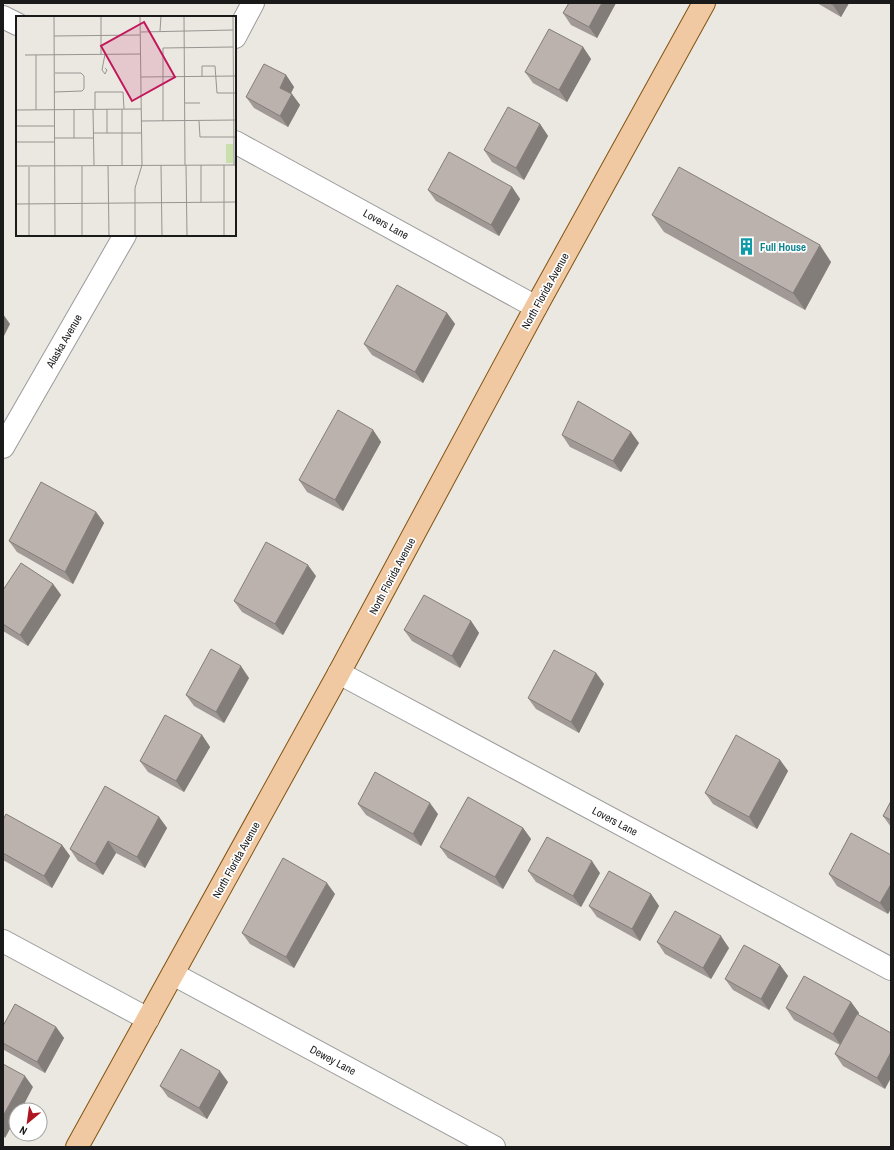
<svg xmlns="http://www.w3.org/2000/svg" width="894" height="1150" font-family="'Archivo Narrow',sans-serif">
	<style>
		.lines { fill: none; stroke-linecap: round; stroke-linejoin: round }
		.minor-casing { stroke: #9b9b9b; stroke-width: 24 }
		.major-casing { stroke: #805310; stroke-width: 24 }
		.minor { stroke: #fff; stroke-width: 22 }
		.major { stroke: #f0c8a1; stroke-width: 22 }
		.wall { fill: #a19996 }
		.shaded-wall { fill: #837d7a }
		.building { fill: #bbb2ae; stroke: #837d7a }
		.labels { text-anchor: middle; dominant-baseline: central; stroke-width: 3.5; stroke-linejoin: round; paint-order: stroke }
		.street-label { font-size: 11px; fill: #1a1a1a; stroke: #fff }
		.culture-label { font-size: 11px; font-weight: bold; fill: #0d838f; stroke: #fff; text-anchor: start }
		.inset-road { fill: none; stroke: #979591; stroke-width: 1 }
		.view { fill: #c2185b; fill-opacity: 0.15; stroke: #c2185b; stroke-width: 2 }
		.inset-edge { fill: none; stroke: #1a1a1a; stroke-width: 2 }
	</style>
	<rect width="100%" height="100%" fill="#ebe7e1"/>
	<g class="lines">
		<defs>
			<g id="minor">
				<path d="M3 17 17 24"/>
				<path d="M235 37 253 3"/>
				<path d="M235 142 536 307"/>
				<path d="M3 447 125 235"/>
				<path d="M339 673 891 969"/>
				<path d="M3 941 148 1019"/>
				<path d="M173 974 494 1147"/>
			</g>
			<path id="major" d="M77 1147 339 673 536 307 704 3"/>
		</defs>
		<use href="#minor" class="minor-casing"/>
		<use href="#major" class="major-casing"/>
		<use href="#minor" class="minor"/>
		<use href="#major" class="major"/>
	</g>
	<g class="wall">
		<path d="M616 3 597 38 571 25 563 13Z"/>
		<path d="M817 3H849L841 17Z"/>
		<path d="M583 47 591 59 567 102 533 83 525 72Z"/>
		<path d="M286 75 294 87 291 93 300 105 288 127 254 108 246 97Z"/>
		<path d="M540 124 548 136 524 180 492 162 484 150Z"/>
		<path d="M512 187 520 199 499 236 436 201 428 190Z"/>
		<path d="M652 215 831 262 805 310 664 232Z"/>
		<path d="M447 313 455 324 423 383 372 355 364 344Z"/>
		<path d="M373 430 381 442 343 511 307 492 299 480Z"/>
		<path d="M562 435 639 443 621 472 570 447Z"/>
		<path d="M96 512 104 523 73 584 17 552 9 541Z"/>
		<path d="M316 576 283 635 242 612 234 601Z"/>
		<path d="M53 584 61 595 28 646 3 631V590Z"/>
		<path d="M471 621 479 633 460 668 412 641 404 630Z"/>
		<path d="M596 673 604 684 579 733 536 709 528 698Z"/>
		<path d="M249 678 224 723 194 706 186 695Z"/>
		<path d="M202 735 210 747 184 792 148 772 140 761Z"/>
		<path d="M780 760 788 771 757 829 713 804 705 793Z"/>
		<path d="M891 801V827L883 816Z"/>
		<path d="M358 804 438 814 421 846 366 815Z"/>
		<path d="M159 817 167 828 145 868 116 853 103 875 78 861 70 849Z"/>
		<path d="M3 820 62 845 70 856 52 888 3 860Z"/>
		<path d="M523 828 531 839 503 889 448 858 440 847Z"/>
		<path d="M851 833 888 914 837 886 829 874Z"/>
		<path d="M528 871 600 873 581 907 536 882Z"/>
		<path d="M335 894 294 968 250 944 242 933Z"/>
		<path d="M651 894 659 906 640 941 597 917 589 906Z"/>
		<path d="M657 942 729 948 711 979 665 954Z"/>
		<path d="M780 965 788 976 769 1010 733 990 725 979Z"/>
		<path d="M851 1002 859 1013 858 1015 885 1089 843 1066 835 1054 840 1045 794 1020 786 1008Z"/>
		<path d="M3 1026 56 1027 64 1038 45 1073 4 1050 3 1049Z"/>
		<path d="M228 1082 207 1119 168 1097 160 1086Z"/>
	</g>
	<g class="shaded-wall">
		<path d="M602 3H616L597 38 589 27Z"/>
		<path d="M835 3H849L841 17 833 5Z"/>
		<path d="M583 47 591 59 567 102 559 90Z"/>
		<path d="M286 75 294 87 288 99 280 88Z"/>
		<path d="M292 94 300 105 288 127 280 116Z"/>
		<path d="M540 124 548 136 524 180 516 168Z"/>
		<path d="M512 187 520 199 499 236 491 225Z"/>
		<path d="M820 245 831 262 805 310 793 293Z"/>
		<path d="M447 313 455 324 423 383 415 372Z"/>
		<path d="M3 314 10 324 3 338Z"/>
		<path d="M373 430 381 442 343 511 335 500Z"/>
		<path d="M631 432 639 443 621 472 613 461Z"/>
		<path d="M96 512 104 523 73 584 65 572Z"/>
		<path d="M308 565 316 576 283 635 275 624Z"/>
		<path d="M53 584 61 595 28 646 20 635Z"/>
		<path d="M471 621 479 633 460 668 452 656Z"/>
		<path d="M241 666 249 678 224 723 216 712Z"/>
		<path d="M596 673 604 684 579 733 571 722Z"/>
		<path d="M202 735 210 747 184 792 176 781Z"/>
		<path d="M780 760 788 771 757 829 749 817Z"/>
		<path d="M430 803 438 814 421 846 413 834Z"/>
		<path d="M159 817 167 828 145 868 137 857Z"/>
		<path d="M523 828 531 839 503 889 495 877Z"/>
		<path d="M108 841 116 853 103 875 95 864Z"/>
		<path d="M62 845 70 856 52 888 44 876Z"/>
		<path d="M592 861 600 873 581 907 573 896Z"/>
		<path d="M327 883 335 894 294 968 286 957Z"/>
		<path d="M891 884V909L888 914 880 903Z"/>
		<path d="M651 894 659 906 640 941 632 929Z"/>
		<path d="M721 936 729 948 711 979 703 968Z"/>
		<path d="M780 965 788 976 769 1010 761 999Z"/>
		<path d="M851 1002 859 1013 841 1046 833 1034Z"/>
		<path d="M56 1027 64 1038 45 1073 37 1062Z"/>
		<path d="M891 1052V1078L885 1089 877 1078Z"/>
		<path d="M220 1071 228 1082 207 1119 199 1108Z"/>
		<path d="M25 1076 33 1087 21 1110H16V1118L5 1138 3 1135V1116Z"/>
	</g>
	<g class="building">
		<path d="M569 3H602L589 27 563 13Z"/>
		<path d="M830 3H835L833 5Z"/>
		<path d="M549 29 583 47 559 90 525 72Z"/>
		<path d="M264 64 286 75 280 88 292 94 280 116 246 97Z"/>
		<path d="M508 107 540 124 516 168 484 150Z"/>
		<path d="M449 152 512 187 491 225 428 190Z"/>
		<path d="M679 167 820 245 793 293 652 215Z"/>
		<path d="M397 285 447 313 415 372 364 344Z"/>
		<path d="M578 401 631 432 613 461 562 435Z"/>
		<path d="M338 410 373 430 335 500 299 480Z"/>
		<path d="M41 482 96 512 65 572 9 541Z"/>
		<path d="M266 542 308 565 275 624 234 601Z"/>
		<path d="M21 563 53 584 20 635 3 624V590Z"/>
		<path d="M424 595 471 621 452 656 404 630Z"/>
		<path d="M211 649 241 666 216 712 186 695Z"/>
		<path d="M554 650 596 673 571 722 528 698Z"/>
		<path d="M165 715 202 735 176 781 140 761Z"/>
		<path d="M736 735 780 760 749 817 705 793Z"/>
		<path d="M375 772 430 803 413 834 358 804Z"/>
		<path d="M105 786 159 817 137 857 108 841 95 864 70 849Z"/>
		<path d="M468 797 523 828 495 877 440 847Z"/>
		<path d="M891 801V820L883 816Z"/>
		<path d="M6 814 62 845 44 876 3 853V820Z"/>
		<path d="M851 833 891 855V884L880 903 829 874Z"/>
		<path d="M547 837 592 861 573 896 528 871Z"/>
		<path d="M283 858 327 883 286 957 242 933Z"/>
		<path d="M609 871 651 894 632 929 589 906Z"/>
		<path d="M675 911 721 936 703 968 657 942Z"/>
		<path d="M744 945 780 965 761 999 725 979Z"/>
		<path d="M804 976 851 1002 833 1034 786 1008Z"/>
		<path d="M15 1004 56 1027 37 1062 3 1043V1026Z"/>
		<path d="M857 1014 891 1033V1052L877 1078 835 1054Z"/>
		<path d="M181 1049 220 1071 199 1108 160 1086Z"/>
		<path d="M3 1064 25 1076 3 1116Z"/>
	</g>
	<defs>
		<symbol id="building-bare" viewBox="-9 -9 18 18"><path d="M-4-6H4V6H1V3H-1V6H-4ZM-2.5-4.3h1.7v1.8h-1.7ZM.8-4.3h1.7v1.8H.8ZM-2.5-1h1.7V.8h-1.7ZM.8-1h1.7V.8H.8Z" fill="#0f9aa8" stroke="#fff" stroke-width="2.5" paint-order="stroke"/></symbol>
	</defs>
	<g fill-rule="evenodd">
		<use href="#building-bare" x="734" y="234" width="25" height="25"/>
	</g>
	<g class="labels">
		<g class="street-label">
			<text transform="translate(386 224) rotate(29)">Lovers Lane</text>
			<text transform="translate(545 291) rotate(-61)">North Florida Avenue</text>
			<text transform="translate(64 341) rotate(-60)">Alaska Avenue</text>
			<text transform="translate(392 576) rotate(-62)">North Florida Avenue</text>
			<text transform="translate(615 821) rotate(28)">Lovers Lane</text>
			<text transform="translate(236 860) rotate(-61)">North Florida Avenue</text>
			<text transform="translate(333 1060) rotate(28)">Dewey Lane</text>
		</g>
		<g class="culture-label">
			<text x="760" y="247">Full House</text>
		</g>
	</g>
	<g transform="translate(16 16)">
		<rect width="220" height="220" fill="#ebe7e1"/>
		<path d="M210 128H217V147H210Z" fill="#c9e0ac"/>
		<path class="inset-road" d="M38 0 39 220M85 0V39M168 0 169 149M217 0 218 149M144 15 145 0M125 16 217 14M38 20 124 19M89 38 86 54 89 58 91 54 89 52M9 39 124 38M20 39V94M186 60V50H199L201 77H220M125 61 220 60M38 76 66 75 68 73V60L65 57H39M169 87H184M58 93V122M77 93 78 149M79 93V76H107L108 93M91 93V117M106 93V149M0 94 125 93M125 105 220 104M147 105V32L217 31M183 105 184 121H220M0 110H39M78 117H125M39 122H77M0 126H39M92 149 93 220M145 149 146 220M170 149 171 220M185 149V186M208 149V220M0 150 220 149M66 150V220M13 151V220M0 188 220 186M119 220V172L126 149 124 0"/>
		<path class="view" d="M128 6 159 61 116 85 85 30Z"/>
		<rect width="220" height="220" class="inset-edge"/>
	</g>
	<rect width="894" height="1150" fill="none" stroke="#1a1a1a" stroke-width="8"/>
	<g transform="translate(28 1122) rotate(209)"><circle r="19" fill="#ffffff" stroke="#a3a3a3"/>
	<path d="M0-3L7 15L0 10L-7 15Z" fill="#ae1621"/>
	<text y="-6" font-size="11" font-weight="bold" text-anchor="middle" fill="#1a1a1a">N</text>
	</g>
</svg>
